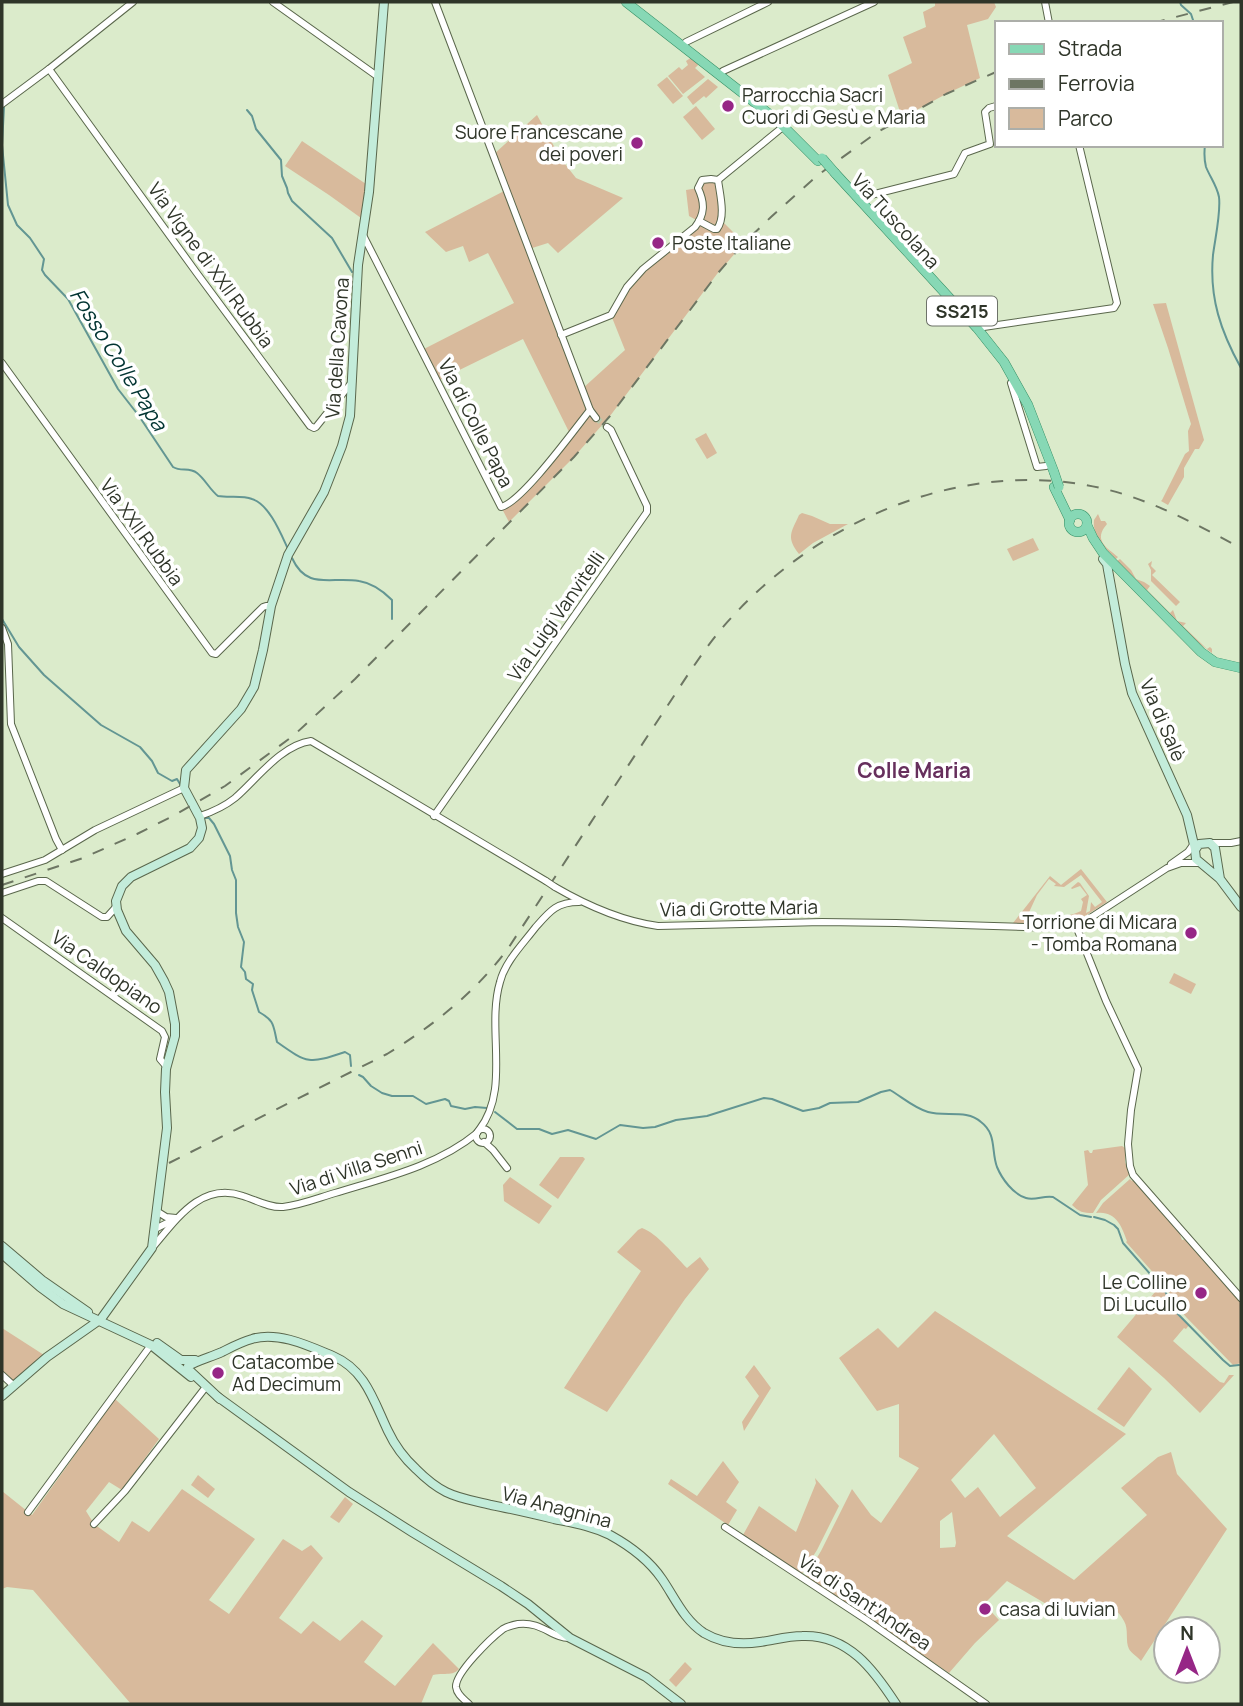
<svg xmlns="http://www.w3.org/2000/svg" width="1243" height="1706" font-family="Manrope,sans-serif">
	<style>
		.green { fill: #d8ba9c; fill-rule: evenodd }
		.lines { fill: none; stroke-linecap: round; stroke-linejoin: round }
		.stream { stroke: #639693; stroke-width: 2 }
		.minor-tunnel { stroke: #b9c7ab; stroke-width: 6; stroke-dasharray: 6 3; stroke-linecap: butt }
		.minor-casing { stroke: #5a674c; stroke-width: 8 }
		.secondary-casing { stroke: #5a674c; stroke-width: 10 }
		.primary-casing { stroke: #348e64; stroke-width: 10 }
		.minor { stroke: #fff; stroke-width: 6 }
		.secondary { stroke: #c3ecda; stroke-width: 8 }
		.primary { stroke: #87d8b5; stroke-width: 9 }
		.rail { stroke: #6d7663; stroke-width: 2; stroke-dasharray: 12 12; stroke-linecap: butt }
		.minor-bridge-casing { stroke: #5a674c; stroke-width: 8; stroke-linecap: butt }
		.primary-bridge-casing { stroke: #348e64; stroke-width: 10; stroke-linecap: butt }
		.minor-bridge { stroke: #fff; stroke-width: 6 }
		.primary-bridge { stroke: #87d8b5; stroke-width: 9 }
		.poi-dot { fill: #962686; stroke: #fff; stroke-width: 2.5 }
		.labels { text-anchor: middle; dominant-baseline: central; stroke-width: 7; stroke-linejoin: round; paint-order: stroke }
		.shield { fill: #fff; stroke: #6d7269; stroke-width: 2 }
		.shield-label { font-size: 18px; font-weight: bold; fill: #2f3529 }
		.poi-label { font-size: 19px; fill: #2f3529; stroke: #fff; text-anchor: start }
		.street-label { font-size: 19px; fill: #2f3529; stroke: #fff }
		.water-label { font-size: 21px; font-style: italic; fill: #003331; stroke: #fff }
		.neighbourhood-label { font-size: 21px; font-weight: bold; fill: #662f5c; stroke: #fff }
	</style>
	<rect width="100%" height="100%" fill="#dbebcb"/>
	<g class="green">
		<path d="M935 2H994L996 7 988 19 967 25 980 78 946 94 902 118 888 75 912 63 903 37 926 27 923 12 935 6Z"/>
		<path d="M692 57 700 63 695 68 705 77 683 94 668 76 679 67 682 70 688 65 686 61Z"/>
		<path d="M667 77 683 96 673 104 657 85Z"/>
		<path d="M708 79 718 87 706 98 704 96 693 105 687 97Z"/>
		<path d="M696 106 715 129 702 140 683 117Z"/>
		<path d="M537 115 561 159 576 178 623 198 558 253 548 243 529 249 582 389 625 350 611 315 627 287 698 221 689 216 686 190 698 188 702 180H718L721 220 744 243 717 274 610 416 574 457 509 522 501 507 523 492 570 434 523 339 437 381 422 350 514 303 488 253 469 262 463 246 446 252 425 232 506 190 493 155Z"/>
		<path d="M302 141 366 184 361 218 329 195 285 166Z"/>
		<path d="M1166 303 1204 440 1199 449H1195L1184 468V477L1168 505 1161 501 1162 500 1185 454 1189 451 1188 431 1191 424 1168 348 1153 304Z"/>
		<path d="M706 433 717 453 707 459 695 439Z"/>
		<path d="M802 513 812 516 830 524H848L813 543 799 554C786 537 791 533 799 515Z"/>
		<path d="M1098 514 1101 521H1105L1107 524C1093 540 1106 547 1118 557L1116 559C1106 548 1092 537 1094 520Z"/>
		<path d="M1033 538 1039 550 1013 561 1007 549Z"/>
		<path d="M1120 559 1131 570 1136 579 1144 582 1150 586 1147 590 1170 613 1173 610 1177 621 1186 623 1183 626 1207 649 1210 647 1212 649V653L1196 641 1117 561Z"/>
		<path d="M1152 561 1151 566 1156 571 1152 575 1180 602 1176 606 1151 581V570L1148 564Z"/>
		<path d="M1081 869 1107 902 1082 918 1067 924H1032L1033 920C1049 914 1062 920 1081 911L1083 902 1081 899 1087 895 1080 886 1072 889 1071 888 1078 882 1080 883 1089 896 1086 913 1090 911 1091 902 1095 907 1102 902 1081 875 1064 887 1054 886 1056 884 1049 879 1037 895 1025 921V924L1013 923 1050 876 1061 885Z"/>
		<path d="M1174 973 1196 984 1191 994 1169 983Z"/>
		<path d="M1122 1146 1125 1148V1162L1130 1174 1101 1200 1093 1213C1083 1213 1079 1212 1072 1205L1088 1185 1084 1151 1088 1150 1090 1153H1092L1093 1150Z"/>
		<path d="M560 1157H583L585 1159 558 1199 539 1185Z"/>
		<path d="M510 1177 552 1206 539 1224 504 1201 503 1185Z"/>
		<path d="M1130 1179 1132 1181 1134 1180 1179 1231 1182 1240 1186 1239 1241 1302V1363L1233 1365 1186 1317 1177 1306 1166 1287 1126 1242 1127 1241C1122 1226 1115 1210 1096 1213L1103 1203Z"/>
		<path d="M642 1228C657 1233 675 1256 687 1268L700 1257 709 1269 685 1299 607 1412 564 1388 641 1271 617 1252 638 1230Z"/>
		<path d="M1161 1285 1168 1295 1170 1305 1189 1325 1186 1329 1184 1328 1173 1341 1220 1382 1224 1383 1229 1375H1234L1200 1413 1164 1378 1117 1337Z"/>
		<path d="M935 1311 1126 1434 1007 1536 1074 1580 1147 1515 1121 1488 1158 1457 1171 1452 1177 1474 1227 1529 1141 1661C1138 1657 1131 1653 1129 1649 1125 1641 1129 1629 1124 1621 1110 1594 1081 1601 1060 1612L1007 1581 984 1604 999 1620 975 1643 949 1673 805 1577 821 1551 852 1489 871 1515 881 1523 919 1468 899 1457V1404L877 1411 839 1358 878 1328 898 1348ZM994 1434 1036 1488 1000 1517 978 1487 965 1498 951 1480ZM952 1512 956 1543 955 1547 940 1548V1521Z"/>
		<path d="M2 1328 44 1355 13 1382 2 1372Z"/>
		<path d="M754 1365 771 1388 744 1431 742 1422 759 1396 745 1377Z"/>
		<path d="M1129 1367 1152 1389 1124 1427 1097 1409Z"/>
		<path d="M115 1399 159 1439 122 1490 109 1482 86 1511 94 1524 119 1542 132 1521 149 1532 182 1489 255 1539 209 1600 229 1614 283 1539 302 1551 311 1545 323 1558 279 1618 301 1634 313 1621 340 1641 362 1620 383 1636 364 1662 395 1686 433 1643 459 1669C452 1677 443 1672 433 1675L421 1704H131L33 1590 7 1587 2 1589V1491L32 1515Z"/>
		<path d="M723 1461 739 1482 726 1502 737 1510 728 1525 668 1484 671 1479 697 1496Z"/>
		<path d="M198 1475 215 1489 208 1498 191 1485Z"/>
		<path d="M815 1478 839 1506 817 1550 801 1575 743 1535 759 1506 796 1532 816 1483Z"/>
		<path d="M345 1497 353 1504 339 1523 330 1517Z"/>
		<path d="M685 1662 692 1669 676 1687 669 1680Z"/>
	</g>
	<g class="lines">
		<g class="stream">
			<path d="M1180 2 1181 5 1191 14 1194 23"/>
			<path d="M2 98V99"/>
			<path d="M4 107 2 145 8 205 17 225 30 238 44 259 42 270 45 275 68 299 118 389 139 416 173 467C181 472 189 467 197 473 205 479 210 490 218 496 229 498 242 495 252 499 269 504 281 534 288 549"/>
			<path d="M247 110 252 116 256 129 281 160 282 176 287 188 288 193 292 201 332 238 352 272"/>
			<path d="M1205 145C1204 153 1204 159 1206 167 1210 177 1217 186 1219 197 1221 213 1215 239 1213 255 1209 298 1221 332 1241 368"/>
			<path d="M292 558C307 591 331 576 359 581 372 583 383 591 392 600V619"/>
			<path d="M2 619 19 647 44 675 101 725 140 747 152 761 158 773 172 781 177 779 180 784"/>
			<path d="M205 818H209L214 824 230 856 232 870 236 880V913L238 927 244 942 241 967 245 972 246 979 253 984 252 990 259 1012C275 1021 273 1025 277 1042 308 1064 309 1064 345 1052L350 1055 351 1066"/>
			<path d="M359 1075 363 1077 371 1086 382 1093 392 1096H413L426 1104 445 1099 449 1101 451 1106 465 1109 475 1107 487 1108"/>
			<path d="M495 1112 517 1129H539L552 1134 568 1130 596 1139 620 1125 643 1128 655 1127 676 1120 707 1116 764 1098 772 1099 803 1111 819 1108 830 1103 858 1102 881 1092 890 1090C902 1097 914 1108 928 1112 945 1117 967 1109 981 1122 997 1134 991 1151 997 1167 1002 1179 1013 1194 1026 1198 1035 1201 1044 1195 1053 1197L1080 1215 1091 1217"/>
			<path d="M1094 1217 1105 1220 1114 1225 1118 1229 1123 1243 1165 1291C1169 1297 1168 1304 1173 1309L1223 1360 1230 1366 1239 1365"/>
		</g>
		<path class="minor-tunnel" d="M596 418 607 427"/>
		<defs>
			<g id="minor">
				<path d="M273 2 377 76"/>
				<path d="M435 2 590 410 596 418"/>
				<path d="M1045 2 1049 23"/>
				<path d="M686 42 768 2"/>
				<path d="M49 69 196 272 310 426 314 428 316 427 352 382"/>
				<path d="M723 71 874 2"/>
				<path d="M2 104 49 69 133 2"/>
				<path d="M859 198 954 174 965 153 990 144 985 112 989 108 996 106"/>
				<path d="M699 221 714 229H717C726 217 720 195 718 180"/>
				<path d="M363 235 501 507C522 502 574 430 590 410"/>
				<path d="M977 328 1114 308 1117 303 1079 145"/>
				<path d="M561 335 611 315 627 287 643 269 695 227C705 214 705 203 698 188L702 180 711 179 718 180 784 126"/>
				<path d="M2 363 212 653 216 654 263 607 266 606H271"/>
				<path d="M1011 383 1037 467 1046 466"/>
				<path d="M2 628 8 644 11 724 56 839 62 850"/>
				<path d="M200 816C212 812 225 806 235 798 256 780 281 745 311 741L546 881"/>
				<path d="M434 816 647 512V506L611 430 607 427"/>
				<path d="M1210 843H1231L1241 841"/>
				<path d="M1171 864 1188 852 1193 845"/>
				<path d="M2 874 45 860 95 830 184 788"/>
				<path d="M555 887C586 905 622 921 658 926L822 922 896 923 1057 928 1073 926 1084 922 1167 868 1181 863H1201"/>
				<path d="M2 893 38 881H46L102 917H107L116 907"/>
				<path d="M2 918 162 1031 165 1037 160 1059 166 1066"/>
				<path d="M1076 926 1106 1001 1138 1069 1131 1110 1128 1144 1130 1166 1133 1175 1241 1298"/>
				<circle cx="483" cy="1136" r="7"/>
				<path d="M479 1130C511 1089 486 1029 500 982 505 962 522 945 535 928 549 912 556 902 579 902"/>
				<path d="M484 1142 493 1150 507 1168"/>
				<path d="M158 1212 166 1217 176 1218"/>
				<path d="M155 1229 173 1220"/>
				<path d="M152 1248C176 1220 201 1181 243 1196 256 1200 269 1208 283 1207 301 1205 318 1198 335 1193 384 1178 437 1166 477 1133"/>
				<path d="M2 1375 13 1385"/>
				<path d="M28 1512 151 1345"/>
				<path d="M94 1524 125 1491 205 1388"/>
				<path d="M725 1527 868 1621 986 1704"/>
				<path d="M469 1704C464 1699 457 1695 456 1687 455 1673 491 1638 503 1629 508 1626 513 1625 518 1624 542 1621 553 1639 570 1638"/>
			</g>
			<g id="secondary">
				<path d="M1103 559 1107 564 1108 570 1125 664 1132 693 1187 815 1195 849"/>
				<path d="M1220 879 1215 848 1210 843 1199 844 1195 850 1196 859 1220 879 1241 907"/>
				<path d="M2 1246 42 1280 88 1312"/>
				<path d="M2 1254 40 1287 63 1304 151 1345 191 1377"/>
				<path d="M157 1343 181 1360H195"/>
				<path d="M2 1396 47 1357 101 1319 152 1248 167 1128 165 1092 166 1069 175 1036V1024L169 992 164 981 155 965 126 931 117 910 116 901 122 886 131 877 190 848 199 838 202 828 200 818 184 788 186 770 241 709 254 687 263 650 271 606 288 555 324 492 342 446 350 416 358 265 369 192 384 2"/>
				<path d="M218 1397 349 1492 412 1532 501 1586 528 1604 570 1638 646 1677 681 1704"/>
				<path d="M220 1399 189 1370 188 1366C199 1360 211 1357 222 1352 232 1347 241 1342 252 1339 278 1331 309 1346 333 1356 366 1370 374 1402 388 1431 395 1446 404 1458 416 1469 425 1478 434 1486 446 1492 460 1499 476 1501 491 1505 512 1509 533 1514 554 1519 573 1523 592 1526 610 1535 630 1546 649 1560 662 1579 675 1598 684 1620 704 1633 721 1643 741 1645 760 1642 774 1640 788 1636 802 1636 848 1634 874 1670 896 1704"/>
			</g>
			<g id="primary">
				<path d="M626 2 777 120 818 161"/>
				<path d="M835 173 977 328 1004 362 1028 405 1054 472"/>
				<path d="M1054 487 1070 520"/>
				<circle cx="1078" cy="523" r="9"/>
				<path d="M1087 525 1093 538 1103 553 1201 652 1215 662 1241 668"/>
			</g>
		</defs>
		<use href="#minor" class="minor-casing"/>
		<use href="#secondary" class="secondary-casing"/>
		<use href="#primary" class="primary-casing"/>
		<use href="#minor" class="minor"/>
		<use href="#secondary" class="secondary"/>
		<use href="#primary" class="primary"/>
		<g class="rail">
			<path d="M1153 23 1233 2"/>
			<path d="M2 885 83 858 137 834 173 816 225 786 293 736 355 679 574 457 610 416 718 273 743 244 771 217 818 175 876 133 946 94 996 72"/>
			<path d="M169 1163 387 1054C434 1025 476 992 509 947L689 673C702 654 715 635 731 618 823 517 969 456 1105 489 1154 501 1197 525 1241 548"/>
		</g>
		<defs>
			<path id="minor-bridge" d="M546 881 555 887"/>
			<g id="primary-bridge">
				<path d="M822 158 835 173"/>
				<path d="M1054 472 1059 487"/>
			</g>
		</defs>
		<use href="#minor-bridge" class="minor-bridge-casing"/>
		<use href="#primary-bridge" class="primary-bridge-casing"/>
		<use href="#minor-bridge" class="minor-bridge"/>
		<use href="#primary-bridge" class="primary-bridge"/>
	</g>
	<g class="poi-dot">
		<circle cx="728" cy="106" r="7"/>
		<circle cx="637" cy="143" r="7"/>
		<circle cx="658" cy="243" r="7"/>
		<circle cx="1191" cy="933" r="7"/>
		<circle cx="1201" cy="1293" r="7"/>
		<circle cx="218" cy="1373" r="7"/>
		<circle cx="985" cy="1609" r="7"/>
	</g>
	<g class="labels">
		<rect class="shield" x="927" y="296.5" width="70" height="29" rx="5"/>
		<g class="shield-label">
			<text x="962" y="311">SS215</text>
		</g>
		<g class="poi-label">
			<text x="742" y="95">Parrocchia Sacri<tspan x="742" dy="22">Cuori di Gesù e Maria</tspan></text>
			<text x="623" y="132" text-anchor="end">Suore Francescane<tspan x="623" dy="22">dei poveri</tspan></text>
			<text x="672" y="243">Poste Italiane</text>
			<text x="1177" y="922" text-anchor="end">Torrione di Micara<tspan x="1177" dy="22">- Tomba Romana</tspan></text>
			<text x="1187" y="1282" text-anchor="end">Le Colline<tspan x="1187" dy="22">Di Lucullo</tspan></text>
			<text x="232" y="1362">Catacombe<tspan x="232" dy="22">Ad Decimum</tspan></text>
			<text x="999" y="1609">casa di luvian</text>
		</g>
		<g class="street-label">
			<text transform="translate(896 221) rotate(48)">Via Tuscolana</text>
			<text transform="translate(211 265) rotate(54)">Via Vigne di XXII Rubbia</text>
			<text transform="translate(337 348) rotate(-86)">Via della Cavona</text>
			<text transform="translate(476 423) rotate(63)">Via di Colle Papa</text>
			<text transform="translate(142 532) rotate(54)">Via XXII Rubbia</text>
			<text transform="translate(556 616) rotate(-55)">Via Luigi Vanvitelli</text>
			<text transform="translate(1163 720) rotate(67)">Via di Salè</text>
			<text transform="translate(739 908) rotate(-1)">Via di Grotte Maria</text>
			<text transform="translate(107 972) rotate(35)">Via Caldopiano</text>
			<text transform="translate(356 1168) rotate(-18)">Via di Villa Senni</text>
			<text transform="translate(557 1507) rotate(15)">Via Anagnina</text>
			<text transform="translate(865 1602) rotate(34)">Via di Sant'Andrea</text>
		</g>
		<g class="water-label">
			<text transform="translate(119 359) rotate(58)">Fosso Colle Papa</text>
		</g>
		<g class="neighbourhood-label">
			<text x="914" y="770">Colle Maria</text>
		</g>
	</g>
	<rect width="1243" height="1706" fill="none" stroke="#2f3529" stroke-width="7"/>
	<rect x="995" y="21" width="228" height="126" fill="#ffffff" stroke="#acaea9" stroke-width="2"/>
	<rect x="1009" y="44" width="35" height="10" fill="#87d8b5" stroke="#acaea9" stroke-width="2"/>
	<text x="1058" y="56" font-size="21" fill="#2f3529">Strada</text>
	<rect x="1009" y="79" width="35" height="10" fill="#6d7663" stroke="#acaea9" stroke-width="2"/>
	<text x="1058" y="91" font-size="21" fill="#2f3529">Ferrovia</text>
	<rect x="1009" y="108" width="35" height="21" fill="#d8ba9c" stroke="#acaea9" stroke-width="2"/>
	<text x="1058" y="126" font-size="21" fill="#2f3529">Parco</text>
	<g transform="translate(1187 1650)"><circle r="33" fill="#ffffff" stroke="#acaea9" stroke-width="2"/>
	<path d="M0-5L12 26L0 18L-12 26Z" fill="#962686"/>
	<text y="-10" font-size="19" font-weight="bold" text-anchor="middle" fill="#2f3529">N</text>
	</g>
</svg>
